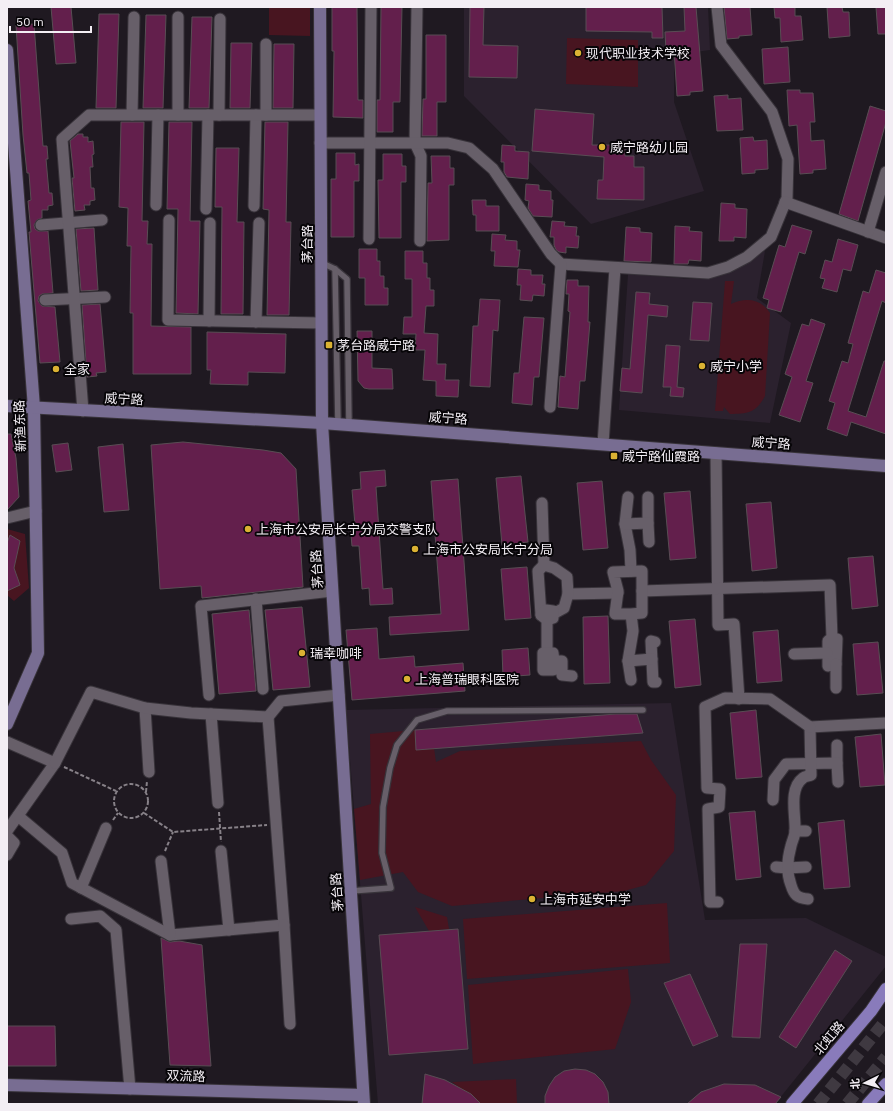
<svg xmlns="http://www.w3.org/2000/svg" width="893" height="1111" font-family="'IBM Plex Sans','Noto Sans SC',sans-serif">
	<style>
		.built { fill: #2b212e }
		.green { fill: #481520 }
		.building { fill: #631f4c; stroke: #594d54 }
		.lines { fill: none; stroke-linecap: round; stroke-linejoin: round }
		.highway-tunnel { stroke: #3f3941; stroke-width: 12; stroke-dasharray: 12 6; stroke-linecap: butt }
		.lane-casing { stroke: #38333a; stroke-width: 8 }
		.street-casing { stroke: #38333a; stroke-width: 13 }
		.secondary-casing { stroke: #38333a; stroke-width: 14 }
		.primary-casing { stroke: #38333a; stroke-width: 14 }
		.path { stroke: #878188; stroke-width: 2; stroke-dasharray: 4 2; stroke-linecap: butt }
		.lane { stroke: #675f69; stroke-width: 5.5 }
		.street { stroke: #675f69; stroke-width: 11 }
		.secondary { stroke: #786d92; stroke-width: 12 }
		.primary { stroke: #897bbb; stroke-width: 12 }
		.poi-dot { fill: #dbb233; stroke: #070508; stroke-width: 1.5 }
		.labels { text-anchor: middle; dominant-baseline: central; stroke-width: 4; stroke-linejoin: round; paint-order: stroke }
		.poi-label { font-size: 13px; fill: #f3eef4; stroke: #070508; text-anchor: start }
		.street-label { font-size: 13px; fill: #f3eef4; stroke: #070508 }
	</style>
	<rect width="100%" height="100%" fill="#1f1921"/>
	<g class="built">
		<path d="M464 7H708L710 50 674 55V102L704 191 591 224 464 96Z"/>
		<path d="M765 251 757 298 791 323 770 423 619 410 628 274 691 279 712 277 734 270Z"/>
		<path d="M671 703 705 920 806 918 886 957V966L775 1104H378L346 710Z"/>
	</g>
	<g class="green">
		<path d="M269 7H310V36L269 35Z"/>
		<path d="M567 38 638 40V87L566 84Z"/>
		<path d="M725 281H734L731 304C746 297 761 299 770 313L765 396C756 413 748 414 730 414L724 407 723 411H715Z"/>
		<path d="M7 529 25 534 29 588 14 601 7 595Z"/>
		<path d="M415 730 434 748 436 762 460 751 641 741 651 760 676 795 674 851 646 885 624 891 452 906 418 892 403 872 360 880 354 809 371 804 370 734Z"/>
		<path d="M667 903 670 963 467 979 463 919Z"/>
		<path d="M415 907 447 917 449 929 429 931Z"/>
		<path d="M628 969 631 1002 615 1049 473 1064 468 985Z"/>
		<path d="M516 1079 517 1104H481L452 1082Z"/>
	</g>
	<g class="building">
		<path d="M51 7H71L76 63 56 64Z"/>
		<path d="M332 7H357L358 100H363V118L333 117 334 51H332Z"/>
		<path d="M381 7H402L400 102H393V132H377V100H380Z"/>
		<path d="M470 7H484L483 45 518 46 517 78 469 77Z"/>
		<path d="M586 7H662L663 38H652V32L586 31Z"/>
		<path d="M684 7H696L703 91 690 92V95L677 96 674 50 666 51 665 32 685 31Z"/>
		<path d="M724 7H750L752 35 739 36V38L727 39Z"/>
		<path d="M774 7H795V16H801L803 40 781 42 780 18H775Z"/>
		<path d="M827 7H842L843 12H849L850 36 829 38Z"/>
		<path d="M876 7H886V34H878Z"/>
		<path d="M99 14H119L116 108H96Z"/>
		<path d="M146 15H166L163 108H143Z"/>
		<path d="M192 17H212L209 108H189Z"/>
		<path d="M34 24 43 146H47L48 159H46L49 193H52L53 205 48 206V210H42V218L37 220 34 225 35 229 38 231H48L53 293 42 294 39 296 38 301 42 306 55 307 60 362 40 363 29 232H31L28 201 31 200 29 173H27L23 135 16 25Z"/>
		<path d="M426 35H446V102H437V136H422L423 99H426Z"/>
		<path d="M231 43H252L250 108H230Z"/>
		<path d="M274 44H294L293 108H273Z"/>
		<path d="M788 47 790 82 764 84 762 49Z"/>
		<path d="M787 90H800V93H813L815 122H810L811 141 824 140 826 169 813 170V173L800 174 797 125 789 126Z"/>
		<path d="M728 95V99L741 98 743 130 717 131 714 96Z"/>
		<path d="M870 106 886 111V122L858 221 839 214Z"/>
		<path d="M535 109 594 114 592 145H625V156H634V167H644V200L597 199 598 180H603L604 157 532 151Z"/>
		<path d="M121 122H144L142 221H148L147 244H152L151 326 191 327V374H133V313H130L131 246H127L128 208 119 207Z"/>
		<path d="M169 122H192L190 221H200L198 314 176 313 178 209H167Z"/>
		<path d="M265 122H288L286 222H291L289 315H267L269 210 263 209Z"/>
		<path d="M78 134H83V137H88V142L93 141 94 154 92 155 93 167H90L91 188H94L95 200 90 201V205H84L85 210 75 211 72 178H74L70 141Z"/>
		<path d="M753 137 754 141 767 140 768 169 755 170V173L742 174 740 138Z"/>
		<path d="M502 145 515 146V151L529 152 528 179 507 177 504 172V162H501Z"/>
		<path d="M216 148H239L237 222H244L243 314H221L222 207H215Z"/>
		<path d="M336 153H355V165L359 164V181H354V237H331V179H336Z"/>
		<path d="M383 154H402V166H406V182H401V238H379L378 180H383Z"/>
		<path d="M431 156H450V168H454V185H449V240L427 241 428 183H432Z"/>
		<path d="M526 184 539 185V190L551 191V200H553L552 217 533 216 528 208 529 201 525 200Z"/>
		<path d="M472 200H486V206H499V231H476V215H473Z"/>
		<path d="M721 203 735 204V208L747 209 746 238 734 237V241H719Z"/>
		<path d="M552 221 565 222 564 226 577 227 576 236H579L578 248 566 247V253L559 252 556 250 554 245V237H550Z"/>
		<path d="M792 225 812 231 805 254 799 252 781 312 767 308 769 300 763 298 779 245 785 247Z"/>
		<path d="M675 226 690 227 689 231 702 232 701 261 689 260 688 264H674Z"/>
		<path d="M626 227 640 228V232L652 233 651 262 624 261Z"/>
		<path d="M94 228 98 290 81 291 76 229Z"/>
		<path d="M492 234 506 235 505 240 517 241V250H520L518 267 494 266 495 251H491Z"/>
		<path d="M838 239 858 245 851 271 843 269 837 292 822 288 825 279 820 278 825 260 832 262Z"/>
		<path d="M359 249H377V261H380V276H384V288H388V305H365V278H359Z"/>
		<path d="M405 251H423V263H427V278H430V290H434V306H426L424 333 438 334 437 364H446L445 380H459L458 397 436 396V381L423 380 425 350H415L416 334H403L404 317H412V279H405Z"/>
		<path d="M518 269 531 270V275H543L542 284H545L544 296 533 295 532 301 520 300 521 285H517Z"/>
		<path d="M876 270 886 273V303L882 301 848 411 866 417 884 361H886V434L851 422 847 436 827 429 835 403 829 401 842 361 848 363 853 344 848 343 863 291 869 293Z"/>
		<path d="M567 280H578V286H589L588 322H590L585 381H580L578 409 558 407 560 376 565 377 570 312 568 311 569 294H566Z"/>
		<path d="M636 292 650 293 649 304 668 306 667 317 648 315 642 393 620 391 622 368 630 369Z"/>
		<path d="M480 299 500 300 498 331 493 330 490 387 470 386 473 326H478Z"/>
		<path d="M693 302 712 303 709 341 690 340Z"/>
		<path d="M100 304 106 372 96 373 97 376 87 377 82 305Z"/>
		<path d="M524 317 544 318 539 377H534L532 405 512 403 514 373H519Z"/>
		<path d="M811 319 825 324 806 381 813 383 800 422 779 415 792 377 785 374 802 324 809 326Z"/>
		<path d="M357 331H372V368L392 369 393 389H369L364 388 358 381Z"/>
		<path d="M207 332 286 334 285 373 248 372V385L210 384 211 370H207Z"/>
		<path d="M666 345 680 346 677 387 684 388 683 397 670 396 671 387H663Z"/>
		<path d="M7 434H11L16 458 19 497 7 510Z"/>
		<path d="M183 442 263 450 281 453 296 469 303 587 202 598 201 586 160 589 151 445Z"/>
		<path d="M68 443 72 470 56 472 52 445Z"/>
		<path d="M123 444 129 510 104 512 98 447Z"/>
		<path d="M385 470 386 486 376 487 383 589 392 588 393 604 370 605 369 588 362 589 359 546H352L350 525H355L352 490 361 489 360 472Z"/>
		<path d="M521 476 528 542 502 545 496 478Z"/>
		<path d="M458 479 469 630 390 635 389 617 441 614 431 481Z"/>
		<path d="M602 481 608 548 583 550 577 483Z"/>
		<path d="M690 491 696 558 670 560 664 493Z"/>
		<path d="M771 502 777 568 752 571 746 504Z"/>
		<path d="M10 535 20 541 14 568 20 585 7 591V543Z"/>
		<path d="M873 556 878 606 852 609 848 558Z"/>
		<path d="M527 567 531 618 505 620 501 569Z"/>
		<path d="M302 607 310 687 273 690 265 610Z"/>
		<path d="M249 610 256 691 219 694 212 614Z"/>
		<path d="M608 616 610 683 584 684 583 617Z"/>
		<path d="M695 619 701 685 675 688 669 621Z"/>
		<path d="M377 628 379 659 414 656 415 667 463 663 465 691 352 700 346 630Z"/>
		<path d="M778 630 782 681 757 683 753 632Z"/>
		<path d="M878 642 883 693 857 695 853 644Z"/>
		<path d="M528 648 530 675 503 677 502 650Z"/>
		<path d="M756 710 762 777 736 779 730 713Z"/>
		<path d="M616 714H637L643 733 416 750 415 730Z"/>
		<path d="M881 734 885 785 860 787 855 737Z"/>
		<path d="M755 811 761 877 736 880 729 813Z"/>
		<path d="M844 820 850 887 824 889 818 823Z"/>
		<path d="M458 929 468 1049 389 1055 379 935Z"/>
		<path d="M161 938 170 942 179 941 202 945 211 1066 170 1065Z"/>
		<path d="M740 944H767L760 1038 732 1037Z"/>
		<path d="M835 950 852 961 796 1048 779 1037Z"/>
		<path d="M690 974 718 1036 693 1046 664 983Z"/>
		<path d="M7 1026H55L56 1066H7Z"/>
		<path d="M575 1069 586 1070 595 1074 603 1082 608 1092 609 1104H545V1096L549 1086 555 1077 564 1071Z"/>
		<path d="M425 1074 445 1080 471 1094 481 1104H422Z"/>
		<path d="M724 1084 755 1085 781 1097 775 1104H687L701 1092Z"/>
	</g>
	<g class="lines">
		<g class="highway-tunnel">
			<path d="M818 1104 886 1020"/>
			<path d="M847 1104 886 1057"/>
		</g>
		<defs>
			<g id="lane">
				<path d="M322 263 335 269 347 279 349 425"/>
				<path d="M335 269 338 424"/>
				<path d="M351 891 391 888 382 853 383 807 390 768 397 745 417 720 447 711 643 710"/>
			</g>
			<g id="street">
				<path d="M417 7 415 143 421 156 420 241"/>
				<path d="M132 115 134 17"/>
				<path d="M178 115V17"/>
				<path d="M219 115 220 19"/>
				<path d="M266 115V44"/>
				<path d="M320 143H448L469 148 493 169 551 254 561 264 708 273 728 267 747 257 771 237 787 198 788 159 772 112 721 45 717 7"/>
				<path d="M785 202 886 238"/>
				<path d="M156 205 158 115"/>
				<path d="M254 206 256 115"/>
				<path d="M206 209 208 115"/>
				<path d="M169 220 168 320 321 323"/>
				<path d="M41 225 102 220"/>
				<path d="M868 232 886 172"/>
				<path d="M369 239 371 7"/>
				<path d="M45 300 105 297"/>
				<path d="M209 321 210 223"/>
				<path d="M256 322 259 223"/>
				<path d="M550 407 561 264"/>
				<path d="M83 411 62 139 89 115H320"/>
				<path d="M603 444 615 268"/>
				<path d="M716 453 718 625 734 624 739 699"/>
				<path d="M628 497 625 524 630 550 631 571"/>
				<path d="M648 497V523"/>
				<path d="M542 503 544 565"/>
				<path d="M7 518 36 511"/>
				<path d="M625 524 648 523 649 542"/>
				<path d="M642 591 830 585 832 638 837 639 836 664 828 666V641L832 638"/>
				<path d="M568 594 618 593"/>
				<path d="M256 599 263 689"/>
				<path d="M631 614 642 613V571L613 572 618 591 615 614H631L633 631 628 661 631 680"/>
				<path d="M541 615 538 571 544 565 554 568 567 577 568 594 564 608 553 614"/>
				<path d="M547 620 541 615 546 610 553 611V618L547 620V653"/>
				<path d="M655 642 651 641 653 682H656"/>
				<path d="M794 654 827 653"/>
				<path d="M554 661 553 653H543V670H553L554 661H562V675L572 676"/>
				<path d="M628 661 652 659"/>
				<path d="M836 688V664"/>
				<path d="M209 695 201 606 332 591"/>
				<path d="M145 708 149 772"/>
				<path d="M211 714 218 803"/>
				<path d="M268 717 281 701 339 695"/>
				<path d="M7 742 55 763 7 831"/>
				<path d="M837 763V745"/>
				<path d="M773 800 774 780 786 764 837 763 838 782"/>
				<path d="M18 816 62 853 72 883 170 935 284 925 268 717 191 713 145 708 91 692 55 763"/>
				<path d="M795 831H806"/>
				<path d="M7 836 14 843 7 855"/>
				<path d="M221 851 229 930"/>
				<path d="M161 861 170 935"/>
				<path d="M776 867 787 868 806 867"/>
				<path d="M81 888 106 828"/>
				<path d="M808 899C797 898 794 895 791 885 786 872 787 860 791 846 792 841 795 836 795 831 796 816 788 789 803 778 805 776 809 776 811 775L810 727 886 723"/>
				<path d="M718 902H710L708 809 719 807 720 789 707 788 705 707 725 698 770 699 810 727"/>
				<path d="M71 919 100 916 116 930 130 1089"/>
				<path d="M284 925 290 1024"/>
			</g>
			<g id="secondary">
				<path d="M320 7 322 423 364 1104"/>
				<path d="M7 50 34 408 38 653 7 724"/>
				<path d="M7 406 322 423 886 466"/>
				<path d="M7 1085 363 1095"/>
			</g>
			<g id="primary">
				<path d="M792 1104 871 1011 886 989"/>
				<path d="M868 1104 886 1084"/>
			</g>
		</defs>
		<use href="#lane" class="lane-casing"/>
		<use href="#street" class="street-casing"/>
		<use href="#secondary" class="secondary-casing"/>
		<use href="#primary" class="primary-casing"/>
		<g class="path">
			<path d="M64 767 116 791"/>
			<circle cx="131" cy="801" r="17"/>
			<path d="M146 792 147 781"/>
			<path d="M219 812 221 842"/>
			<path d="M144 813 173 832 267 825"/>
			<path d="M113 820 118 813"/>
			<path d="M165 851 173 832"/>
		</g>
		<use href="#lane" class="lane"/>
		<use href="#street" class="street"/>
		<use href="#secondary" class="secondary"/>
		<use href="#primary" class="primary"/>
	</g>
	<g class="poi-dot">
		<circle cx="578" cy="53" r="4"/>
		<circle cx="602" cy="147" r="4"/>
		<rect x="325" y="341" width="8" height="8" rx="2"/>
		<circle cx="702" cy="366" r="4"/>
		<circle cx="56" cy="369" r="4"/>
		<rect x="610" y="452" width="8" height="8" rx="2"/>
		<circle cx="248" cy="529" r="4"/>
		<circle cx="415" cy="549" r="4"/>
		<circle cx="302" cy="653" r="4"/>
		<circle cx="407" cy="679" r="4"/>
		<circle cx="532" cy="899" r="4"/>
	</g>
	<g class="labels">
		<g class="poi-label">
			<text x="586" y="53">现代职业技术学校</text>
			<text x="610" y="147">威宁路幼儿园</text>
			<text x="337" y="345">茅台路威宁路</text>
			<text x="710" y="366">威宁小学</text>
			<text x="64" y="369">全家</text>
			<text x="622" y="456">威宁路仙霞路</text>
			<text x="256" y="529">上海市公安局长宁分局交警支队</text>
			<text x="423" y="549">上海市公安局长宁分局</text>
			<text x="310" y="653">瑞幸咖啡</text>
			<text x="415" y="679">上海普瑞眼科医院</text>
			<text x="540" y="899">上海市延安中学</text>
		</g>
		<g class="street-label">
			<text transform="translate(307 244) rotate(-90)">茅台路</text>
			<text transform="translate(124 399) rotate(3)">威宁路</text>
			<text transform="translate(448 418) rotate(4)">威宁路</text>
			<text transform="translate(20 426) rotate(-92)">新渔东路</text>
			<text transform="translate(771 443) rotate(4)">威宁路</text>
			<text transform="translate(317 569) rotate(-94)">茅台路</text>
			<text transform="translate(337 892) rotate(-94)">茅台路</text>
			<text transform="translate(829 1038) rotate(-50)">北虹路</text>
			<text transform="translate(186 1076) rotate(2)">双流路</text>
		</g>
	</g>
	<rect width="893" height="1111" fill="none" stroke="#f3eef4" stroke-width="16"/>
	<g transform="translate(865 1083) rotate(265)" stroke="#070508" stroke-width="3" paint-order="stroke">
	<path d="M0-3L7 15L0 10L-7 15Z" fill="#f3eef4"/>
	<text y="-6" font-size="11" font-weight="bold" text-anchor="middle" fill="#f3eef4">北</text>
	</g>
	<path d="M10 26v6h81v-6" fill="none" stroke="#f3eef4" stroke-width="2"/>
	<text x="16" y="26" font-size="12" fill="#f3eef4" stroke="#070508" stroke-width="3" paint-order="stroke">50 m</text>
</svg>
